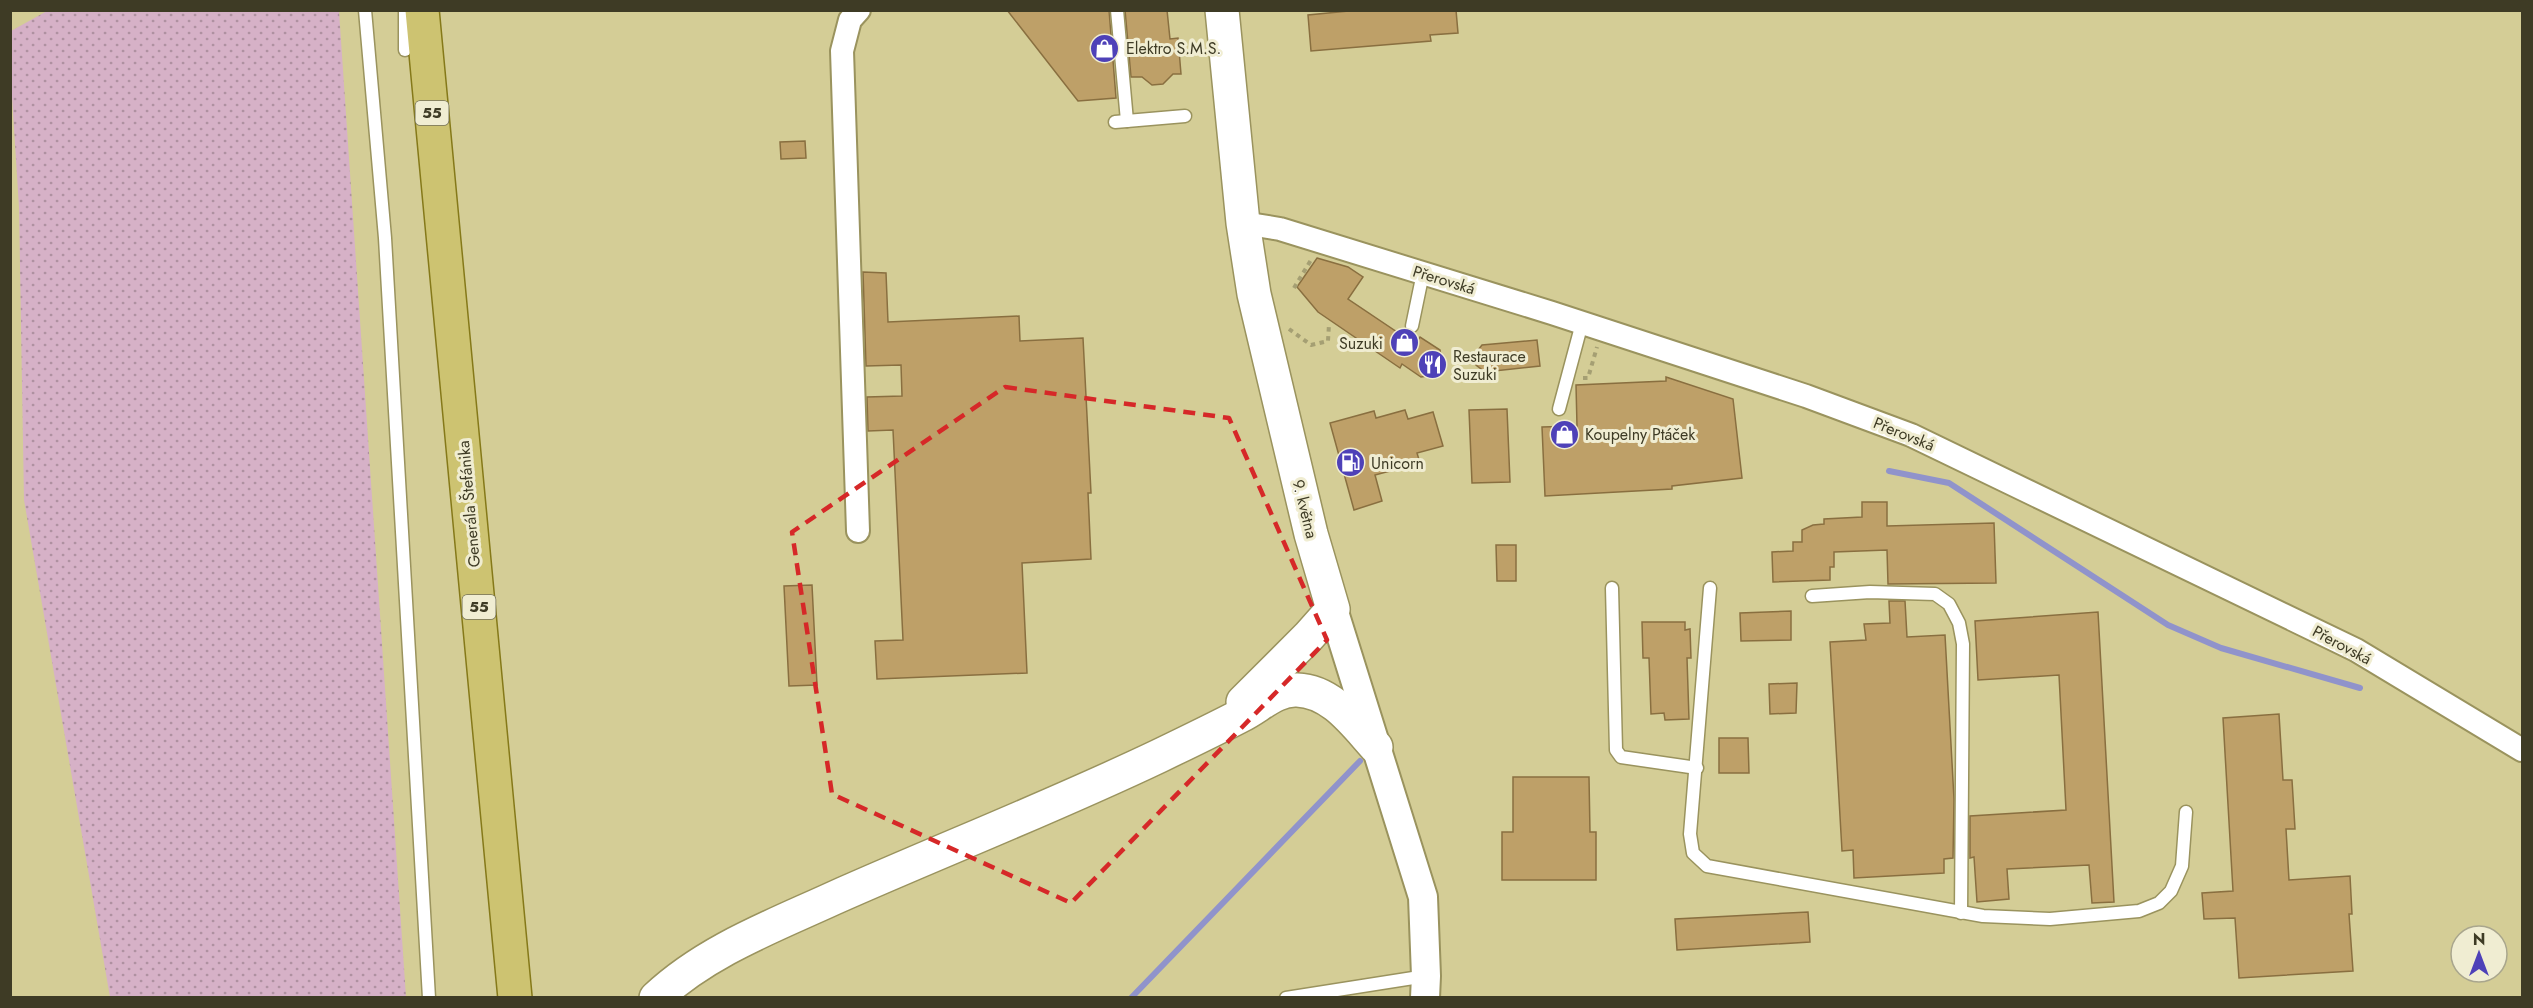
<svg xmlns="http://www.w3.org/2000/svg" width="2533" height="1008" font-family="Jost,sans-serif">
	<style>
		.garden { fill: url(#garden-dots) }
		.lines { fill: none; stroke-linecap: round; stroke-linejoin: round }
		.stream { stroke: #9093cb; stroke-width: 6 }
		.building { fill: #bea068; stroke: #896f40; stroke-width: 1.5 }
		.service-casing { stroke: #9a935e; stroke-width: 15 }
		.minor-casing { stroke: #9a935e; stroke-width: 26 }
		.tertiary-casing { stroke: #9a935e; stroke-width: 32 }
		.secondary-casing { stroke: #9a935e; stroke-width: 36 }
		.primary-casing { stroke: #857919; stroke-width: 36 }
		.path { stroke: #a59f73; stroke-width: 4; stroke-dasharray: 4.5 4.5; stroke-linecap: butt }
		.service { stroke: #fff; stroke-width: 12 }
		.minor { stroke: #fff; stroke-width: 22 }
		.tertiary { stroke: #fff; stroke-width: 28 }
		.secondary { stroke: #fff; stroke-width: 33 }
		.primary { stroke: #cdc371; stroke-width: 33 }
		.marked { fill: none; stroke: #d62828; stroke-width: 4.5; stroke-dasharray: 12 8; stroke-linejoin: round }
		.labels { text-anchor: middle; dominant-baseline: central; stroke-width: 6; stroke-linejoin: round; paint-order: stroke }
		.shield { fill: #f0edd2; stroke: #737059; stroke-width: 1.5 }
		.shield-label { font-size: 15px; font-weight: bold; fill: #3e3b25 }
		.poi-label { font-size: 16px; fill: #3e3b25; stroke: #f0edd2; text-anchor: start }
		.street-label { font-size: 16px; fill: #3e3b25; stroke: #f0edd2 }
	</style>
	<defs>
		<pattern id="garden-dots" width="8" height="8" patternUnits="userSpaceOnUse" patternTransform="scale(1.5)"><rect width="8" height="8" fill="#d6b1c7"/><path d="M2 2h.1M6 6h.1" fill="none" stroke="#af91a1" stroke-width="1.8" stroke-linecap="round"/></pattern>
	</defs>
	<rect width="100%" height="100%" fill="#d4cd96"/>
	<path class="garden" d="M47 11H339L406 997H110L24 500 19 207 11 81V31Z"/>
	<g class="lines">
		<g class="stream">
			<path d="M1889 471 1949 483 2168 625 2221 648 2360 688"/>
			<path d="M1131 998 1360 761"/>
		</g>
	</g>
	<g class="building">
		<path d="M1007 10H1109L1116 98 1078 101Z"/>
		<path d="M1125 10H1167L1170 39 1178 38 1181 74H1173L1163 84 1152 85 1142 77H1131Z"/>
		<path d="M1359 10H1456L1458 33 1430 35 1431 41 1311 51 1308 15Z"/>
		<path d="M805 141 806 158 781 159 780 142Z"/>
		<path d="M1317 258 1348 267 1363 277 1348 299 1415 344 1420 337 1440 350 1442 363 1435 375 1421 377 1402 364 1400 368 1318 312 1297 287Z"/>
		<path d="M863 272 886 273 888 322 1019 316 1020 341 1083 338 1091 493H1088L1091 559 1022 563 1027 673 877 679 875 641 903 640 893 430 868 431 867 397 902 396 901 365 866 366Z"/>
		<path d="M1537 340 1540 366 1485 372 1476 365 1475 354 1482 345Z"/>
		<path d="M1666 377 1733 399 1742 478 1672 486V489L1545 496 1542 427 1577 426 1576 385 1666 381Z"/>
		<path d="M1507 409 1510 482 1472 483 1469 410Z"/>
		<path d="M1405 410 1408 419 1433 412 1443 446 1417 453 1420 463 1375 475 1382 501 1354 510 1330 423 1374 411 1376 418Z"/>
		<path d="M1862 502H1887V526L1994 523 1996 583 1888 584 1887 550 1834 552V567H1830V580L1773 582 1772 552 1793 551V542H1802V530L1813 525 1824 524V519L1862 517Z"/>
		<path d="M1496 545H1516V581H1497Z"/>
		<path d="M812 585 817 685 789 686 784 586Z"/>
		<path d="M1889 601H1905L1907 637 1945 635 1954 799 1953 858 1944 859V873L1854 878 1853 850 1842 851 1830 642 1866 640 1864 624 1890 623Z"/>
		<path d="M1791 611V640L1741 641 1740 613Z"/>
		<path d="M2098 612 2114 902 2092 903 2089 865 2007 869 2009 899 1977 902 1974 857 1970 858V816L2066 810 2059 675 1978 680 1975 621Z"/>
		<path d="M1642 622H1685V630L1690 629 1691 658H1687L1689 719 1665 720 1664 713 1651 714 1649 658H1643Z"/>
		<path d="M1797 683 1796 713 1770 714 1769 684Z"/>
		<path d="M2279 714 2283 780H2292L2295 829H2286L2289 880 2350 876 2352 914H2349L2353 971 2239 978 2235 918 2204 919 2202 893 2233 891 2223 718Z"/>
		<path d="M1719 738H1748L1749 773H1719Z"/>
		<path d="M1513 777H1589L1590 832H1596V880H1502V832H1513Z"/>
		<path d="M1808 912 1810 942 1677 950 1675 919Z"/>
	</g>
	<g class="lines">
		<defs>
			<g id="service">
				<path d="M365 10 385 238 429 998"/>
				<path d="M405 10V50"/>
				<path d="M1117 10 1127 121"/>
				<path d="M1115 122 1185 116"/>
				<path d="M1412 326 1423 273"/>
				<path d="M1559 409 1582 323"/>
				<path d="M1612 588 1616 750 1621 757 1697 768"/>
				<path d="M1710 588 1690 834 1693 853 1707 866 1983 916 2050 919 2139 911 2159 903 2171 891 2182 866 2186 812"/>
				<path d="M1812 596 1870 592 1935 594 1949 604 1959 623 1963 644 1961 913"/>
				<path d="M1286 998 1426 976"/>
			</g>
			<g id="minor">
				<path d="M1243 223 1280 229 1552 313 1806 396 1911 435 2356 650 2522 750"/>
				<path d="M858 531 842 51 850 20 859 10"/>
			</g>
			<path id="tertiary" d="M1333 609 1423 897 1426 976 1425 998"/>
			<g id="secondary">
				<path d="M1222 10 1243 223 1254 294 1311 534 1333 609 1309 636 1243 702"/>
				<path d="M656 998C706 951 773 926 834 898 942 850 1052 807 1159 756 1186 743 1213 730 1240 716 1259 707 1275 689 1297 690 1332 691 1355 724 1376 747"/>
			</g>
			<path id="primary" d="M422 10 515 998"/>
		</defs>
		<use href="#service" class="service-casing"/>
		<use href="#minor" class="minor-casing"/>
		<use href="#tertiary" class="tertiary-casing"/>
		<use href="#secondary" class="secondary-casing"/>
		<use href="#primary" class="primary-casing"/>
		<g class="path">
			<path d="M1294 288 1311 260"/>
			<path d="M1289 329 1311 345 1328 341 1329 324"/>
			<path d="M1583 378H1588L1597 347"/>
		</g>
		<use href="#service" class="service"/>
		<use href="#minor" class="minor"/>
		<use href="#tertiary" class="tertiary"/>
		<use href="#secondary" class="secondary"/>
		<use href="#primary" class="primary"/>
	</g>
	<path class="marked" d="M1005 387 1229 418 1327 640 1071 903 832 794 792 532Z"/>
	<defs>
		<symbol id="shop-disc" viewBox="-11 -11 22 22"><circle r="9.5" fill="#4e41b8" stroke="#f0edd2"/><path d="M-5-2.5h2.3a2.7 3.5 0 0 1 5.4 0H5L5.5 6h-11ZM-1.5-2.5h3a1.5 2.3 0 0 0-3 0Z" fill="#fff"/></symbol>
		<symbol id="restaurant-disc" viewBox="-11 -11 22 22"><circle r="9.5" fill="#4e41b8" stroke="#f0edd2"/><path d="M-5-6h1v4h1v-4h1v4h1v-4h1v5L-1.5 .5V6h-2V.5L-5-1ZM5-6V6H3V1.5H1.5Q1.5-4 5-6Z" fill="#fff"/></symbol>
		<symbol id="fuel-disc" viewBox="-11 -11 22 22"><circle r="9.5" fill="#4e41b8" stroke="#f0edd2"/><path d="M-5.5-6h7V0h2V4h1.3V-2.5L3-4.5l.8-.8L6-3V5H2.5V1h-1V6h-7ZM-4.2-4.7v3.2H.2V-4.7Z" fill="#fff"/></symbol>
	</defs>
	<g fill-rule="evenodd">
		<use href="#shop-disc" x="1088" y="32" width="33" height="33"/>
		<use href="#shop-disc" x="1388" y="326" width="33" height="33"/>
		<use href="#restaurant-disc" x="1416" y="348" width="33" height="33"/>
		<use href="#shop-disc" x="1548" y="418" width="33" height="33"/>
		<use href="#fuel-disc" x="1334" y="446" width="33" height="33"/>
	</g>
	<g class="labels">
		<g class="shield">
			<rect x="415.5" y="101" width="33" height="24" rx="4.5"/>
			<rect x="462.5" y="595" width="33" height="24" rx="4.5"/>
		</g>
		<g class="shield-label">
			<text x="432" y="113">55</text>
			<text x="479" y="607">55</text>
		</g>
		<g class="poi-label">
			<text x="1126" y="48">Elektro S.M.S.</text>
			<text x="1383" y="343" text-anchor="end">Suzuki</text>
			<text x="1453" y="356">Restaurace<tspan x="1453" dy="18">Suzuki</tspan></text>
			<text x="1585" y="434">Koupelny Ptáček</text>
			<text x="1371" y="463">Unicorn</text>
		</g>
		<g class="street-label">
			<text transform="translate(1444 280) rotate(17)">Přerovská</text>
			<text transform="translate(1904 434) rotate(22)">Přerovská</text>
			<text transform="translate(469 504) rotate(-95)">Generála Štefánika</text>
			<text transform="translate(1305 509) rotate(76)">9. května</text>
			<text transform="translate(2342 645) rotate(28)">Přerovská</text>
		</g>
	</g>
	<rect width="2533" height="1008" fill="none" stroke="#3e3b25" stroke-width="24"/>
	<g transform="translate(2479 954)"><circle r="28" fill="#f0edd2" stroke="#a9a68d" stroke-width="1.5"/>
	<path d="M0-4.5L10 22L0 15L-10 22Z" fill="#4e41b8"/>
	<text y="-9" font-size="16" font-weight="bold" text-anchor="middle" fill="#3e3b25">N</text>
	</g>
</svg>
